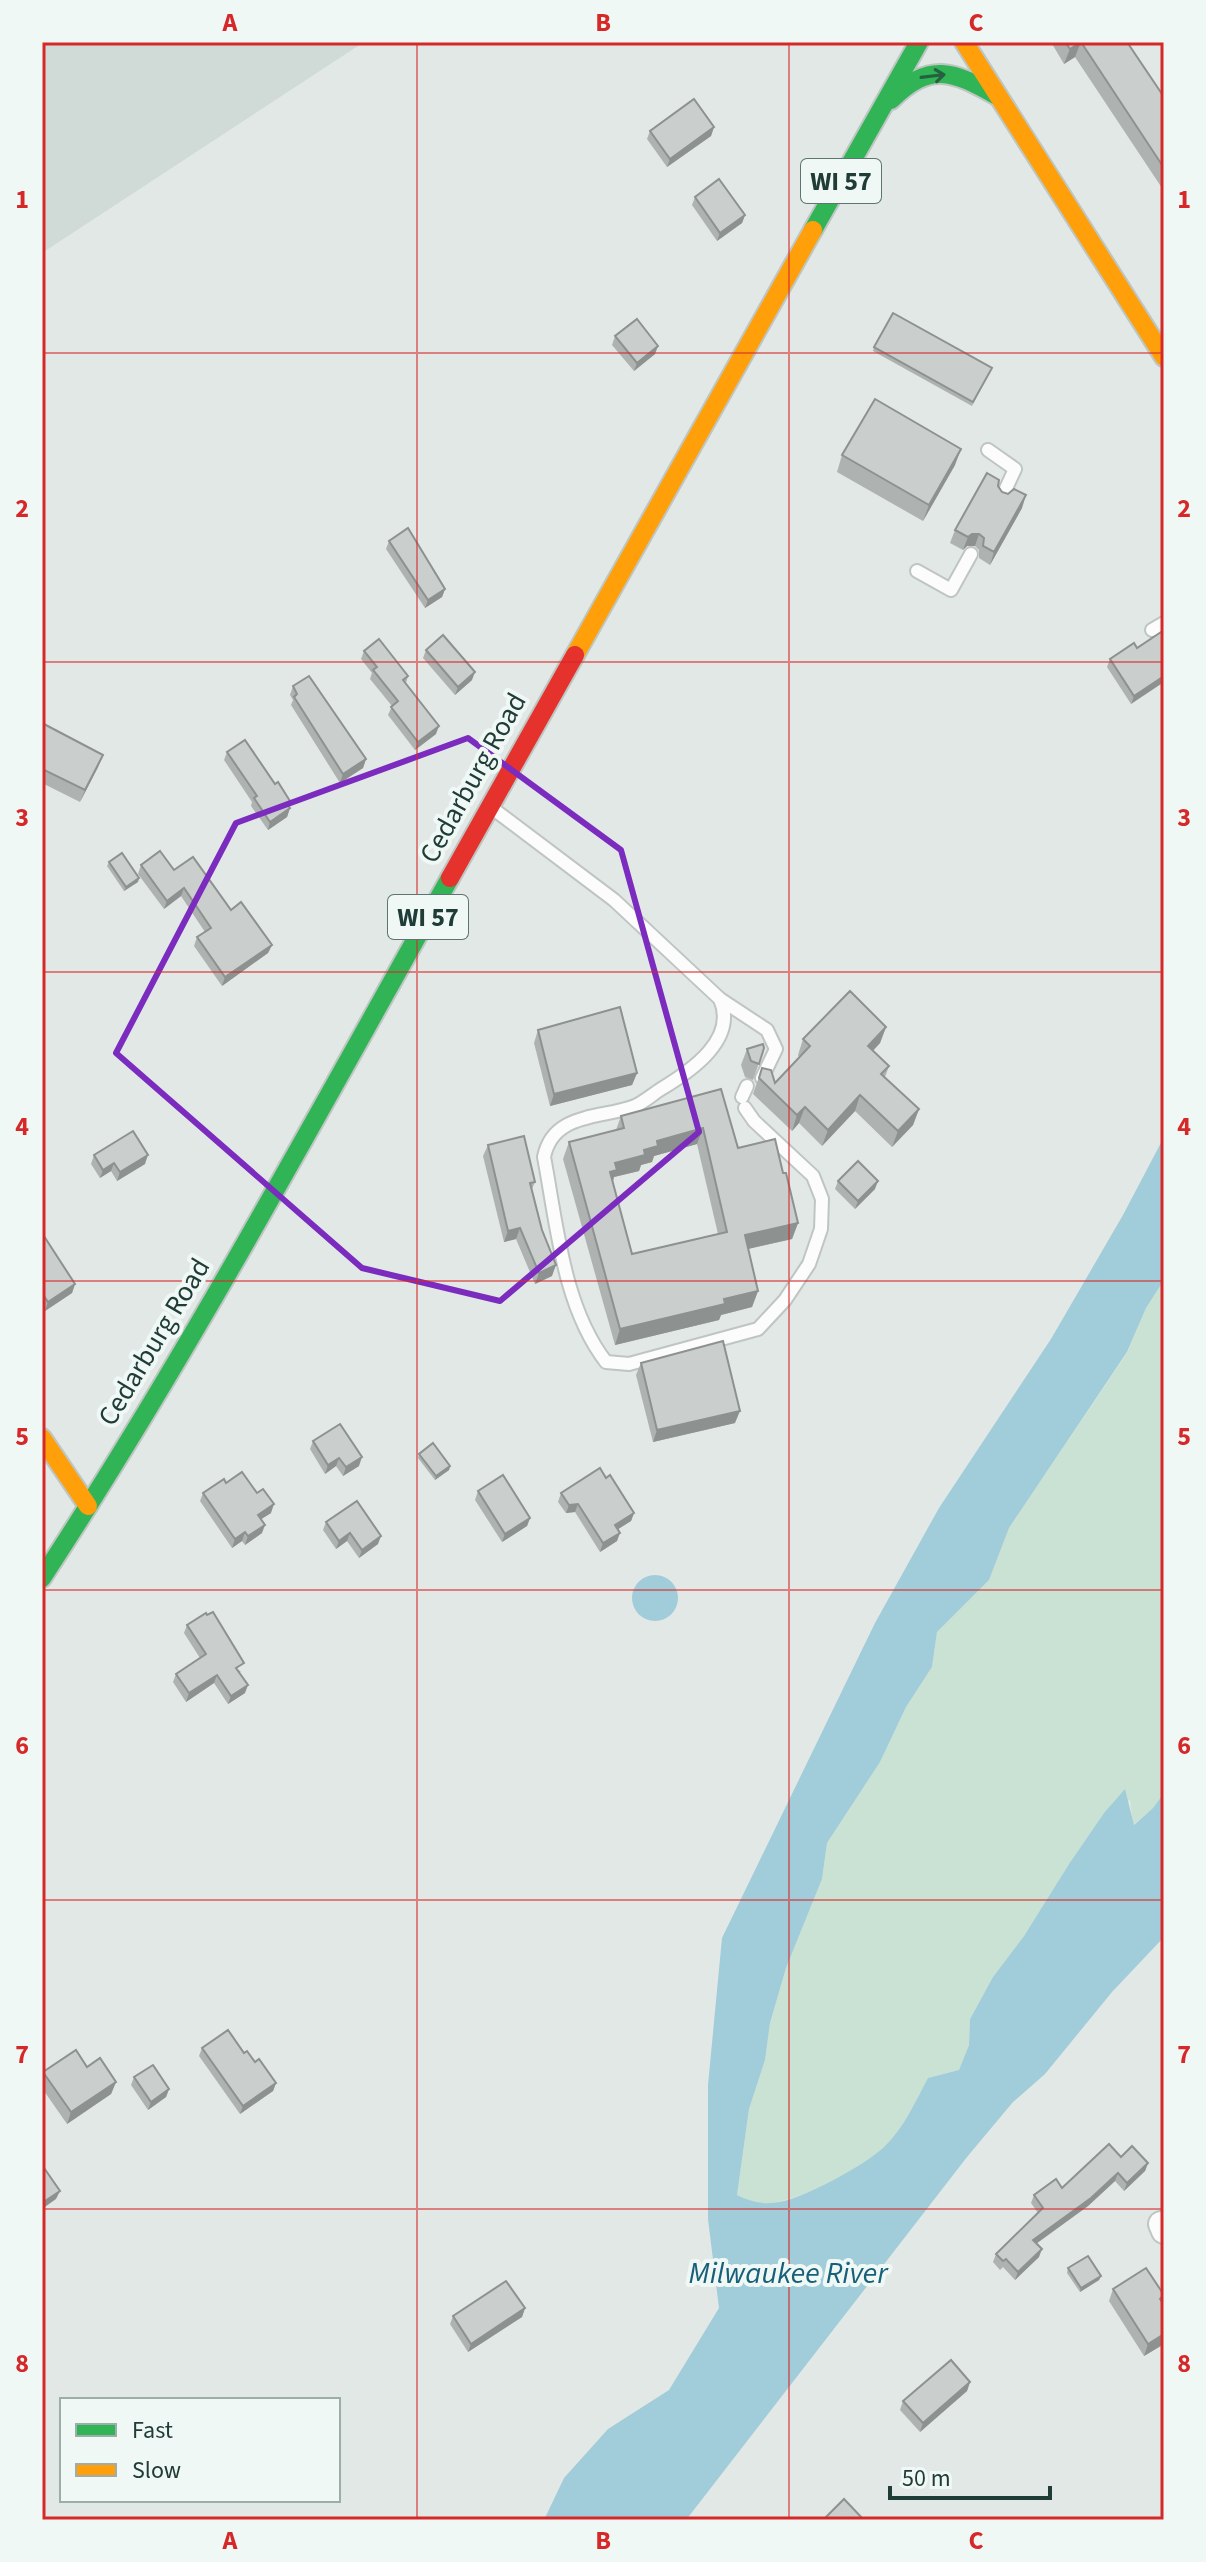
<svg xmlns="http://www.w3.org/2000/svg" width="1206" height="2562" font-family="'Source Sans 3',sans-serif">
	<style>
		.built { fill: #d0dad6 }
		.green { fill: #cae2d4 }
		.water { fill: #a1ccd9 }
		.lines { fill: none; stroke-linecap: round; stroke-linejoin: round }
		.lane-casing { stroke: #bfc5c3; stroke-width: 16 }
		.street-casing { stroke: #bfc5c3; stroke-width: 28 }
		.fast-casing { stroke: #bec6c3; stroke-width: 22 }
		.slow-casing { stroke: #bec6c3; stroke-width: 22 }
		.jam-casing { stroke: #bec6c3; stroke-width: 22 }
		.lane { stroke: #fbfcfb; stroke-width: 12 }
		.street { stroke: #fbfcfb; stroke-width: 24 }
		.fast { stroke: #30b455; stroke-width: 18 }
		.slow { stroke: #ff9f0a; stroke-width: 18 }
		.jam { stroke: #e5322d; stroke-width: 18 }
		.wall { fill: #aeb2b0; fill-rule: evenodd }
		.shaded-wall { fill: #8d9190 }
		.building { fill: #cacfcd; stroke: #8d9190; stroke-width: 2; fill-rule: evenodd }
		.oneway { stroke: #256040 }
		.marked { fill: none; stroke: #7b2cbf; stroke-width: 6; stroke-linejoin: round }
		.grid { fill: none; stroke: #d62828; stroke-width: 2; stroke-opacity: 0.55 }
		.labels { text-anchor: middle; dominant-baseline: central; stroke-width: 8; stroke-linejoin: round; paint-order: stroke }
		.shield { fill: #f0f8f5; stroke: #5e7470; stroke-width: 2 }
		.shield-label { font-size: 26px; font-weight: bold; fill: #203c37 }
		.street-label { font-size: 28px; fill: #203c37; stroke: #f0f8f5 }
		.water-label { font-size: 30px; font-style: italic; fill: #18607a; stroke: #f0f8f5 }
		.neatline { fill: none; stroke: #d62828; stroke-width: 3 }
		.grid-label { font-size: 26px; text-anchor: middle; font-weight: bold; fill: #d62828 }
	</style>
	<rect width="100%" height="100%" fill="#e2e8e6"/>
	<path class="built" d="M42 42H364L42 253Z"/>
	<path class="green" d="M1164 1280V1793L1153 1808 1133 1825 1130 1800 1104 1813 1069 1864 1024 1936 993 1977 970 2019 969 2045 959 2070 928 2078C915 2102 904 2128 884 2147 860 2170 788 2209 754 2203 748 2202 742 2197 737 2195L749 2109 765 2060 770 2023 786 1968 822 1879 827 1843 880 1762 906 1707 932 1667 937 1632 989 1580 1009 1528 1127 1353 1146 1308Z"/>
	<g class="water">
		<path d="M1164 1137V1280L1146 1308 1127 1352 1009 1528 989 1580 937 1632 932 1667 906 1707 880 1762 827 1843 822 1879 786 1968 770 2023 765 2060 749 2109 737 2195C751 2202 763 2205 779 2202 805 2198 865 2165 884 2147 904 2128 915 2102 928 2078L959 2070 969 2045 970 2019 993 1977 1024 1936 1069 1864 1104 1813 1125 1789 1134 1825 1153 1808 1164 1793V1937L1112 1992 1045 2074 1013 2102 967 2157 686 2520H544L564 2478 608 2429 669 2390 719 2308 708 2219V2085L722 1938 875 1623 939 1508 1051 1339 1123 1215Z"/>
		<circle cx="655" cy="1598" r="23"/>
	</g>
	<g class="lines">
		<defs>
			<g id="lane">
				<path d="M988 450 1015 469 1002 497"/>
				<path d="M917 571 951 590 971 554"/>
				<path d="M1152 630 1164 623"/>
				<path d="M492 808 614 900 720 999"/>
				<path d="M742 1097 747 1086"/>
				<path d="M745 1108 754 1121 813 1176 822 1199 821 1229 809 1264 785 1300 758 1329 629 1364 606 1362C563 1306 557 1225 544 1157 553 1112 601 1119 635 1106 644 1102 653 1094 661 1089 691 1071 738 1039 720 999L767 1030 776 1049 762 1078"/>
			</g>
			<path id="street" d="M1161 2224 1164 2231"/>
			<g id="fast">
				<path d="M891 100C930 61 953 71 997 96"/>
				<path d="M813 230 919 42"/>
				<path d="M42 1578C190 1352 318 1113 450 878"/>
			</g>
			<g id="slow">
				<path d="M964 42 1164 357"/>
				<path d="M575 655 813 230"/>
				<path d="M42 1438 88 1506"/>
			</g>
			<path id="jam" d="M450 878 575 655"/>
		</defs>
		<use href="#lane" class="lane-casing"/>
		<use href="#street" class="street-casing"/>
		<use href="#fast" class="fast-casing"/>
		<use href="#slow" class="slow-casing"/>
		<use href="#jam" class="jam-casing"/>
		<use href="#lane" class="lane"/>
		<use href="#street" class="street"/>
		<use href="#fast" class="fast"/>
		<use href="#slow" class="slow"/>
		<use href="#jam" class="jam"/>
	</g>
	<g class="wall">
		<path d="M1051 42H1121L1164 97V191L1075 57 1064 64Z"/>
		<path d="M714 127 711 136 667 167 647 139 650 131Z"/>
		<path d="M695 197 745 215 742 223 717 241 692 205Z"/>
		<path d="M615 336 655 354 634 371 612 345Z"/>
		<path d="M874 347 990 372 972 406 873 351Z"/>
		<path d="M842 455 955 465 923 521 837 472Z"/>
		<path d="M998 486 1002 492 1022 508 990 565 979 558V550L975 546H967L963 550 950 543 955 530Z"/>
		<path d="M389 541 445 589 442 597 425 608 386 549Z"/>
		<path d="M1164 630 1131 704 1107 667 1110 659 1137 648Z"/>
		<path d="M426 650 472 680 455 695 423 658Z"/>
		<path d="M364 651 408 676 406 683 436 734 415 750 388 715 392 706 370 679 372 673 361 659Z"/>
		<path d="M293 686 366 759 363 768 340 783 291 705 293 700 290 695Z"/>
		<path d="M42 723 98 767 80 802 42 783Z"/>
		<path d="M227 752 275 784 290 801 288 806 290 808 287 817 268 830 251 806 252 802 224 760Z"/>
		<path d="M109 862 138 882 124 891 107 866Z"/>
		<path d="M141 865 174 870 231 910 272 945 268 953 222 986 194 946 197 937 205 932 181 896 164 909 138 874Z"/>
		<path d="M886 1027 880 1043 873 1051 889 1066 885 1077 919 1109 913 1125 892 1147 855 1111 822 1146 799 1123 792 1131 753 1094 762 1068 775 1083 799 1057 798 1055 803 1039Z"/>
		<path d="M538 1030 637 1073 632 1085 550 1106 534 1043Z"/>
		<path d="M764 1048 753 1080 745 1077 741 1065 747 1049Z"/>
		<path d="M721 1089 738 1148 783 1173 798 1223 792 1239 748 1249 758 1291 752 1307 721 1315 719 1320 615 1345 563 1159 569 1142 616 1130 621 1116ZM697 1144 718 1234 632 1254 613 1182 614 1177 639 1171 641 1165 652 1162 654 1156Z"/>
		<path d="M488 1145 535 1182 532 1189 552 1276 535 1284 516 1239 504 1242 483 1156Z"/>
		<path d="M94 1155 145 1164 117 1181 111 1171 100 1178 91 1164Z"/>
		<path d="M838 1181 875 1189 855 1209 835 1189Z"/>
		<path d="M42 1233 75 1284 72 1293 45 1311 42 1306Z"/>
		<path d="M641 1363 735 1423 653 1442 636 1375Z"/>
		<path d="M313 1441 359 1466 343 1476 336 1466 325 1474 310 1449Z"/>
		<path d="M419 1454 450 1466 449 1470 435 1480 418 1458Z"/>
		<path d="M606 1478 634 1513 631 1521 618 1529 617 1541 600 1552 575 1512 566 1513 558 1502 561 1493Z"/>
		<path d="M226 1483 271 1513 261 1519 262 1533 245 1545 242 1541 232 1548 200 1501 203 1493Z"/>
		<path d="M478 1491 530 1518 527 1526 502 1542 475 1500Z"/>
		<path d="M326 1522 378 1544 359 1558 347 1541 336 1549 323 1530Z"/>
		<path d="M187 1625 241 1672H239L245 1693 228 1704 214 1683 186 1702 173 1682 176 1674 200 1658 184 1633Z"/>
		<path d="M202 2048 244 2053 255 2062 276 2083 273 2091 240 2114 199 2056Z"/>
		<path d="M87 2067 116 2082 111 2094 67 2124 42 2088V2076L43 2072Z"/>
		<path d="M134 2077 169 2089 166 2097 148 2110 131 2085Z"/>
		<path d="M1121 2157 1148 2163 1145 2171 1124 2191 1115 2181 1088 2206 1036 2244 1039 2257 1015 2280 1003 2267 1000 2270 993 2262 996 2254 1038 2213 1031 2203 1034 2195 1062 2188Z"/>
		<path d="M1068 2268 1101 2276 1099 2280 1080 2292 1067 2273Z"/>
		<path d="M1113 2289 1162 2303 1164 2305V2344L1144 2356 1109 2301Z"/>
		<path d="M525 2308 522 2317 468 2352 450 2324 453 2316Z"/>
		<path d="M970 2382 967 2391 920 2432 900 2410 903 2401Z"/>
	</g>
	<g class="shaded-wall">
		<path d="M1081 42 1075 57 1064 64 1070 49Z"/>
		<path d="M714 127 711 136 667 167 670 159Z"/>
		<path d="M745 215 742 223 717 241 720 233Z"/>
		<path d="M658 346 655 354 634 371 637 363Z"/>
		<path d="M961 449 955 465 923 521 929 505Z"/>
		<path d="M1026 495 1022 508 990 565 994 552Z"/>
		<path d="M972 534H979L975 546H967L963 550 968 537Z"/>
		<path d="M445 589 442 597 425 608 428 600Z"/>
		<path d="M475 672 472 680 455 695 458 687Z"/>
		<path d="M1164 676V682L1131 704 1134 696Z"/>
		<path d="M439 726 436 734 415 750 418 742Z"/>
		<path d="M103 755 98 767 80 802 85 790Z"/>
		<path d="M366 759 363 768 340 783 343 774Z"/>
		<path d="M290 808 287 817 268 830 270 822Z"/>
		<path d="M139 878 138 882 124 891 126 887Z"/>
		<path d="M184 888 181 896 164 909 167 901Z"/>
		<path d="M272 945 268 953 222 986 225 977Z"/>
		<path d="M886 1027 880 1043 862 1062 868 1046Z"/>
		<path d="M637 1073 632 1085 550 1106 554 1094Z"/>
		<path d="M860 1095 855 1111 822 1146 828 1130Z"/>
		<path d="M805 1107 799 1123 792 1131 797 1115Z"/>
		<path d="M919 1109 913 1125 892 1147 898 1131Z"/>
		<path d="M703 1128 697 1144 654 1156 652 1162 641 1165 639 1171 614 1177 611 1187 604 1188 615 1163 644 1150 657 1141Z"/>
		<path d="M148 1155 145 1164 117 1181 120 1172Z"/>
		<path d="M114 1163 111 1171 100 1178 103 1170Z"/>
		<path d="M878 1181 875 1189 855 1209 858 1201Z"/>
		<path d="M798 1223 792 1239 739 1251 745 1235Z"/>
		<path d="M520 1228 516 1239 504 1242 508 1231Z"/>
		<path d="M556 1265 552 1276 535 1284 539 1273Z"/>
		<path d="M75 1284 72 1293 45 1311 48 1302Z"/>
		<path d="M758 1291 752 1307 721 1315 719 1320 615 1345 620 1329 724 1299Z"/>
		<path d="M740 1411 735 1423 653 1442 657 1430Z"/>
		<path d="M362 1457 359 1466 343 1476 346 1467Z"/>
		<path d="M339 1458 336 1466 325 1474 328 1465Z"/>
		<path d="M450 1466 449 1470 435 1480 436 1476Z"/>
		<path d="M274 1504 271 1513 255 1523 258 1515Z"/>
		<path d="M578 1504 575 1512 566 1513 569 1505Z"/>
		<path d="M634 1513 631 1521 612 1533 615 1525Z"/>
		<path d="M530 1518 527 1526 502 1542 505 1534Z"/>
		<path d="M265 1525 262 1533 245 1545 248 1536Z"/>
		<path d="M245 1532 242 1541 232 1548 235 1539Z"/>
		<path d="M350 1533 347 1541 336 1549 339 1541Z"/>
		<path d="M620 1533 617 1541 600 1552 603 1543Z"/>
		<path d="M381 1536 378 1544 359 1558 362 1550Z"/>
		<path d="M217 1675 214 1683 186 1702 189 1693Z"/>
		<path d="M248 1685 245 1693 228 1704 231 1696Z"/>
		<path d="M116 2082 111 2094 67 2124 71 2112Z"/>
		<path d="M276 2083 273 2091 240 2114 243 2106Z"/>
		<path d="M169 2089 166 2097 148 2110 151 2102Z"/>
		<path d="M1148 2163 1145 2171 1124 2191 1127 2183Z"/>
		<path d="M1118 2173 1115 2181 1088 2206 1030 2248 1033 2240Z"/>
		<path d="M60 2191 56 2199 42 2209V2203Z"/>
		<path d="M1042 2249 1039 2257 1015 2280 1018 2272Z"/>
		<path d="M1101 2276 1099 2280 1080 2292 1081 2288Z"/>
		<path d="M525 2308 522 2317 468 2352 471 2344Z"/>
		<path d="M1164 2334V2344L1144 2356 1148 2344Z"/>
		<path d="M970 2382 967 2391 920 2432 923 2423Z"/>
	</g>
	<g class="building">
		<path d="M1065 42H1127L1164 97V168L1081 42 1070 49Z"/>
		<path d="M694 99 714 127 670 159 650 131Z"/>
		<path d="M719 179 745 215 720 233 695 197Z"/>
		<path d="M893 313 992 368 973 402 874 347Z"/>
		<path d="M637 319 658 346 637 363 615 336Z"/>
		<path d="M875 399 961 449 929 505 842 455Z"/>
		<path d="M987 473 999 480 998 486 1002 492 1008 494 1014 489 1026 495 994 552 983 546 984 538 979 534H972L968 537 955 530Z"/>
		<path d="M408 528 445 589 428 600 389 541Z"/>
		<path d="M1164 630V676L1134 696 1110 659 1134 643 1137 648Z"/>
		<path d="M443 635 475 672 458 687 426 650Z"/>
		<path d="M379 639 408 676 403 680 439 726 418 742 391 707 398 701 373 670 377 667 364 651Z"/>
		<path d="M309 676 366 759 343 774 294 697 297 694 293 686Z"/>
		<path d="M42 723 103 755 85 790 42 769Z"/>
		<path d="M245 740 275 784 278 782 290 801 286 803 290 808 270 822 254 798 257 796 227 752Z"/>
		<path d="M160 851 174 870 193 857 231 910 241 902 272 945 225 977 197 937 211 928 184 888 167 901 141 865Z"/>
		<path d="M122 853 139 878 126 887 109 862Z"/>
		<path d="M850 991 886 1027 868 1046 889 1066 881 1074 919 1109 898 1131 860 1095 828 1130 805 1107 797 1115 759 1078 762 1068 771 1070 775 1083 810 1046 803 1039Z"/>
		<path d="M620 1007 637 1073 554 1094 538 1030Z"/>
		<path d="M763 1044 764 1048 759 1064 751 1061 747 1049Z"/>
		<path d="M721 1089 738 1148 775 1139 783 1173H786L798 1223 745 1235 758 1291 724 1299 725 1304 620 1329 569 1142 624 1128 621 1116ZM703 1128 727 1232 632 1254 610 1172 617 1170 615 1163 645 1155 644 1150 658 1146 657 1141Z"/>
		<path d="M133 1131 148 1155 120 1172 114 1163 103 1170 94 1155Z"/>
		<path d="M524 1136 535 1182 530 1183 542 1230 556 1265 539 1273 520 1228 508 1231 488 1145Z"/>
		<path d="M858 1161 878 1181 858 1201 838 1181Z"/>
		<path d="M42 1233 75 1284 48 1302 42 1293Z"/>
		<path d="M723 1341 740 1411 657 1430 641 1363Z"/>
		<path d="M340 1424 362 1457 346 1467 339 1458 328 1465 313 1441Z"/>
		<path d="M433 1443 450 1466 436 1476 419 1454Z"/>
		<path d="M600 1468 606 1478 610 1475 634 1513 615 1525 620 1533 603 1543 578 1504 569 1505 561 1493Z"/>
		<path d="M242 1472 257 1493 263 1489 274 1504 258 1515 265 1525 248 1536 245 1532 235 1539 203 1493 224 1479 226 1483Z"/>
		<path d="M503 1475 530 1518 505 1534 478 1491Z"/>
		<path d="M357 1501 381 1536 362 1550 350 1533 339 1541 326 1522Z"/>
		<path d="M213 1612 244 1663 236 1668 248 1685 231 1696 217 1675 189 1693 176 1674 206 1654 187 1625 206 1613 207 1615Z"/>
		<path d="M228 2030 244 2053 247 2051 255 2062 259 2059 276 2083 243 2106 202 2048Z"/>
		<path d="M76 2050 87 2067 100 2058 116 2082 71 2112 43 2072Z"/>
		<path d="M153 2065 169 2089 151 2102 134 2077Z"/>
		<path d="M1109 2144 1121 2157 1132 2146 1148 2163 1127 2183 1118 2173 1091 2198 1033 2240 1042 2249 1018 2272 1006 2259 1003 2261 996 2254 1043 2208 1034 2195 1056 2179 1062 2188Z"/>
		<path d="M42 2165 60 2191 42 2203Z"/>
		<path d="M1088 2256 1101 2276 1081 2288 1068 2268Z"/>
		<path d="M1146 2268 1164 2295 1160 2299 1164 2305V2334L1148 2344 1113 2289Z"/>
		<path d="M506 2281 525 2308 471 2344 453 2316Z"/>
		<path d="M951 2360 970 2382 923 2423 903 2401Z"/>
		<path d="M844 2499 864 2520H827L825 2518Z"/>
	</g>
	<defs><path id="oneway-shaft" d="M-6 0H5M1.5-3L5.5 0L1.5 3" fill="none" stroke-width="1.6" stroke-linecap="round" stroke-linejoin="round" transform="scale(2)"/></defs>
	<use class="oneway" href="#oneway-shaft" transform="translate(933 76) rotate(-7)"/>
	<path class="marked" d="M468 738 621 850 699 1132 500 1301 362 1268 116 1053 236 823Z"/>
	<path class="grid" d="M417 42V2520M789 42V2520M42 353H1164M42 662H1164M42 972H1164M42 1281H1164M42 1590H1164M42 1900H1164M42 2209H1164"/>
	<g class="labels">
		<g class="shield">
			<rect x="801" y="159" width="80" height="44" rx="6"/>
			<rect x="388" y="895" width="80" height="44" rx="6"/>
		</g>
		<g class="shield-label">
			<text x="841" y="181">WI 57</text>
			<text x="428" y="917">WI 57</text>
		</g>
		<g class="street-label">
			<text transform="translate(473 778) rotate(-61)">Cedarburg Road</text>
			<text transform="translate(154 1342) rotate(-59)">Cedarburg Road</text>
		</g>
		<g class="water-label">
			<text x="788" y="2273">Milwaukee River</text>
		</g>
	</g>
	<rect width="1206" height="2562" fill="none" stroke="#f0f8f5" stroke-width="88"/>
	<rect x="60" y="2398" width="280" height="104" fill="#f0f8f5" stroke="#9dada9" stroke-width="2"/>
	<rect x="76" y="2424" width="40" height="12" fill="#30b455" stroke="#9dada9" stroke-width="2"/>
	<text x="132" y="2438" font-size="24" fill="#203c37">Fast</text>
	<rect x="76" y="2464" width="40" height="12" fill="#ff9f0a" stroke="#9dada9" stroke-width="2"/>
	<text x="132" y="2478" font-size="24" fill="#203c37">Slow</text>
	<path d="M890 2486v12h160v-12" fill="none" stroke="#203c37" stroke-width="4"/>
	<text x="902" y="2486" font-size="24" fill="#203c37" stroke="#f0f8f5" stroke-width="6" paint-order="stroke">50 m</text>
	<rect x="44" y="44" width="1118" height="2474" class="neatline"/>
	<g class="grid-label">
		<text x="230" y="31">A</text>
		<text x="603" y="31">B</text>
		<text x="976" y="31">C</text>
		<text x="22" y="208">1</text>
		<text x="1184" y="208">1</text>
		<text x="22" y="517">2</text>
		<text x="1184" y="517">2</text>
		<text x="22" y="826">3</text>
		<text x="1184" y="826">3</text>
		<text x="22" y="1135">4</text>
		<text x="1184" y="1135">4</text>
		<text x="22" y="1445">5</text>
		<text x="1184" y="1445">5</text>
		<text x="22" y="1754">6</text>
		<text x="1184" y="1754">6</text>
		<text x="22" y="2063">7</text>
		<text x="1184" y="2063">7</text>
		<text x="22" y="2372">8</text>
		<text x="1184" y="2372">8</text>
		<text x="230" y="2549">A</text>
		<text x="603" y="2549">B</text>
		<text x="976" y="2549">C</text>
	</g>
</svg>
